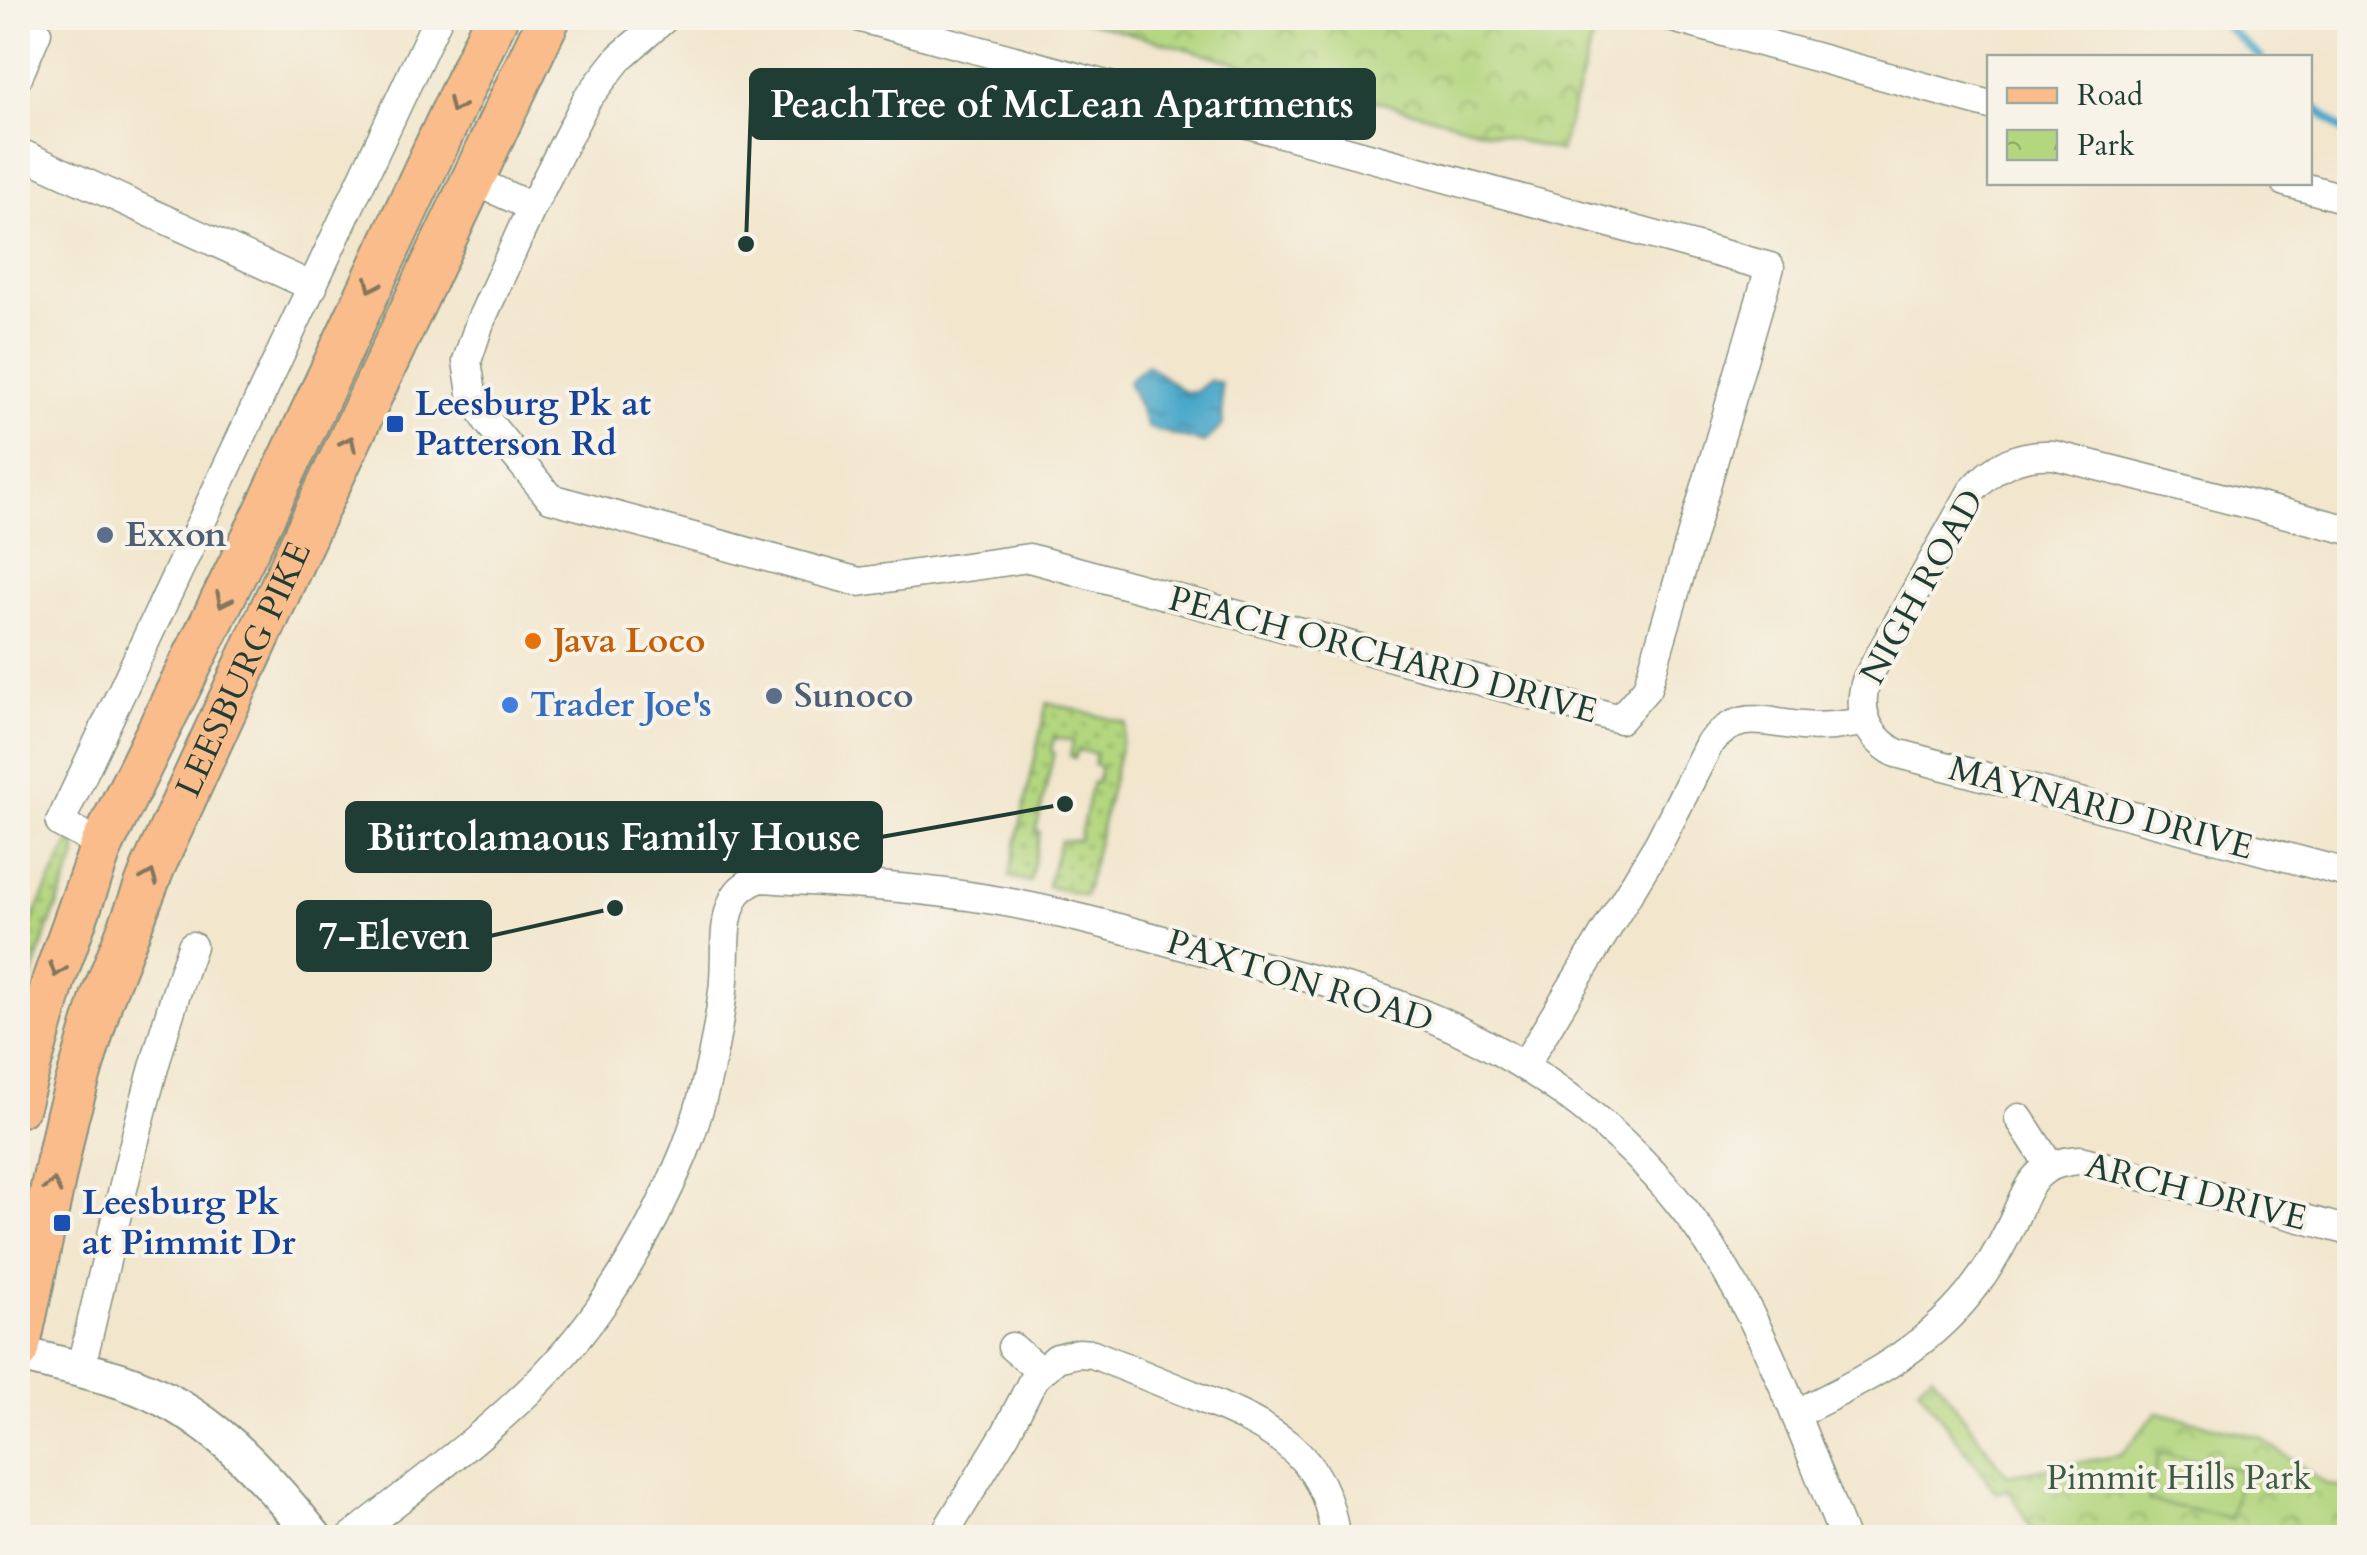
<svg xmlns="http://www.w3.org/2000/svg" width="2367" height="1555" font-family="Cardo,serif">
	<style>
		.grass { fill: url(#grass-dots); stroke: #698a5a; stroke-width: 2.5 }
		.park { fill: url(#park-crowns); stroke: #698a5a; stroke-width: 2.5 }
		.pitch { fill: #b3d67f; stroke: #698a5a; stroke-width: 2.5 }
		.water { fill: url(#water-ripples); stroke: #35727f; stroke-width: 2.5 }
		.lines { fill: none; stroke-linecap: round; stroke-linejoin: round }
		.stream { stroke: #4ba8ca; stroke-width: 8 }
		.minor-casing { stroke: #889280; stroke-width: 31 }
		.tertiary-casing { stroke: #889280; stroke-width: 39 }
		.primary-casing { stroke: #889280; stroke-width: 46 }
		.minor { stroke: #fff; stroke-width: 28 }
		.tertiary { stroke: #fff; stroke-width: 35 }
		.primary { stroke: #fabc8b; stroke-width: 42 }
		.oneway { stroke: #82765b }
		.transit-dot { fill: #1a4fb4; stroke: #f7f3e8; stroke-width: 4 }
		.service-dot { fill: #5c6f8a; stroke: #f7f3e8; stroke-width: 4 }
		.food-dot { fill: #e8710a; stroke: #f7f3e8; stroke-width: 4 }
		.shop-dot { fill: #3f7fe0; stroke: #f7f3e8; stroke-width: 4 }
		.labels { text-anchor: middle; dominant-baseline: central; stroke-width: 8; stroke-linejoin: round; paint-order: stroke }
		.transit-label { font-size: 35px; font-weight: bold; fill: #164399; stroke: #f7f3e8; text-anchor: start }
		.service-label { font-size: 35px; font-weight: bold; fill: #4e5e75; stroke: #f7f3e8; text-anchor: start }
		.street-label { font-size: 35px; fill: #1f3d34; stroke: #f7f3e8 }
		.food-label { font-size: 35px; font-weight: bold; fill: #c56008; stroke: #f7f3e8; text-anchor: start }
		.shop-label { font-size: 35px; font-weight: bold; fill: #366cbe; stroke: #f7f3e8; text-anchor: start }
		.park-label { font-size: 35px; fill: #3d5c43; stroke: #f7f3e8 }
		.leader { fill: none; stroke: #1f3d34; stroke-width: 4 }
		.callout-dot { fill: #1f3d34; stroke: #f7f3e8; stroke-width: 4 }
		.callout { fill: #1f3d34; stroke: #1f3d34; stroke-width: 4 }
		.callout-label { font-size: 38px; text-anchor: middle; font-weight: bold; fill: #fff }
	</style>
	<defs>
		<pattern id="grass-dots" width="8" height="8" patternUnits="userSpaceOnUse" patternTransform="scale(2.5)"><rect width="8" height="8" fill="#b3d67f"/><path d="M2 2h.1M6 6h.1" fill="none" stroke="#91af69" stroke-width="1.8" stroke-linecap="round"/></pattern>
		<pattern id="park-crowns" width="20" height="18" patternUnits="userSpaceOnUse" patternTransform="scale(2.5)"><rect width="20" height="18" fill="#b3d67f"/><path d="M2 6a3 3 0 1 1 6 0M12 15a3 3 0 1 1 6 0" fill="none" stroke="#91af69"/></pattern>
		<pattern id="water-ripples" width="26" height="14" patternUnits="userSpaceOnUse" patternTransform="scale(2.5)"><rect width="26" height="14" fill="#4ba8ca"/><path d="M2 4q2-2 4 0t4 0M15 11q2-2 4 0t4 0" fill="none" stroke="#3e8aa5"/></pattern>
	</defs>
	<rect width="100%" height="100%" fill="#f7f3e8"/>
	<filter id="ink" filterUnits="userSpaceOnUse"><feTurbulence type="fractalNoise" baseFrequency=".01" numOctaves="2"/><feDisplacementMap in="SourceGraphic" scale="20" xChannelSelector="R" yChannelSelector="G"/><feConvolveMatrix kernelMatrix="1 2 1 2 8 2 1 2 1" color-interpolation-filters="sRGB"/></filter>
	<filter id="wash" filterUnits="userSpaceOnUse"><feTurbulence type="fractalNoise" baseFrequency=".0048" numOctaves="4" result="noise"/><feDisplacementMap in="SourceGraphic" scale="40" xChannelSelector="R" yChannelSelector="G"/><feGaussianBlur stdDeviation="2.25" result="paint"/><feColorMatrix in="noise" values="0 0 0 0 0 0 0 0 0 0 0 0 0 0 0 0 0 1.4 0 .05"/><feComposite in="paint" operator="in"/></filter>
	<g filter="url(#wash)">
		<rect width="100%" height="100%" fill="#f2e6cd"/>
		<g class="grass">
			<path d="M1047 702 1126 723 1085 896 1047 886 1060 841 1079 840 1092 782 1097 783 1101 767 1094 765 1096 754 1078 750 1075 758 1070 756 1073 741 1054 738 1051 751 1054 753 1036 831 1040 832 1030 882 1009 877Z"/>
			<path d="M69 843 76 846V857L44 939 18 1022V950Z"/>
		</g>
		<g class="park">
			<path d="M1075 18H1598L1560 152Z"/>
			<path d="M1932 1374 2007 1475 2121 1455 2157 1412 2259 1437 2326 1484 2349 1489V1537L2072 1538 2031 1529 2008 1489 1997 1493 1918 1387Z"/>
		</g>
		<path class="pitch" d="M2159 1453 2241 1470 2231 1518 2149 1501Z"/>
		<path class="water" d="M1147 365 1185 392 1195 391 1210 380 1221 383 1223 425 1204 443 1148 428 1128 381Z"/>
		<g class="lines">
			<g class="stream">
				<path d="M2217 18 2261 58"/>
				<path d="M2310 102 2350 138"/>
			</g>
		</g>
	</g>
	<g filter="url(#ink)">
		<g class="lines">
			<defs>
				<g id="minor">
					<path d="M665 18 620 57 587 99 532 207 480 322 467 361 472 393 488 422 550 498 859 582 1029 558 1620 719 1647 688 1770 267 861 18"/>
					<path d="M1673 18 1990 105"/>
					<path d="M18 26 37 32 18 77"/>
					<path d="M18 152 313 287"/>
					<path d="M475 181 532 207"/>
					<path d="M2285 182 2350 200"/>
					<path d="M2350 530 2054 455C2019 453 1995 465 1972 491L1867 678C1856 710 1866 736 1896 753L2350 874"/>
					<path d="M102 845 60 823 438 18"/>
					<path d="M1524 1066 1659 843 1709 744C1740 708 1763 723 1802 726 1824 728 1844 725 1865 722"/>
					<path d="M2019 1118 2050 1166"/>
					<path d="M1012 1347 1040 1371"/>
					<path d="M80 1370C115 1228 143 1084 192 946"/>
					<path d="M1795 1414C1861 1382 1922 1352 1969 1294 1985 1274 1999 1251 2010 1228 2028 1190 2030 1163 2080 1160L2350 1231"/>
					<path d="M350 1538C415 1486 485 1437 543 1377 604 1313 650 1236 684 1153 704 1102 716 1046 723 991 727 963 721 928 733 901 738 889 749 882 761 878 839 883 917 887 994 900 1071 913 1146 936 1222 956 1268 968 1314 979 1360 992 1488 1030 1605 1107 1687 1213 1761 1310 1799 1425 1844 1538"/>
					<path d="M942 1538 1006 1433 1034 1378 1057 1358 1078 1353 1093 1354C1127 1368 1160 1382 1193 1395 1264 1424 1327 1450 1335 1538"/>
				</g>
				<path id="tertiary" d="M18 1354C52 1363 88 1370 122 1381 206 1409 261 1470 315 1538"/>
				<g id="primary">
					<path d="M18 1106 54 979 102 845 265 513 496 18"/>
					<path id="s1" d="M18 1350 67 1117 102 998 153 868 307 531 549 18"/>
				</g>
			</defs>
			<use href="#minor" class="minor-casing"/>
			<use href="#tertiary" class="tertiary-casing"/>
			<use href="#primary" class="primary-casing"/>
			<use href="#minor" class="minor"/>
			<use href="#tertiary" class="tertiary"/>
			<use href="#primary" class="primary"/>
		</g>
		<defs><path id="oneway-chevron" d="M-2-3.5L2.5 0L-2 3.5" fill="none" stroke-width="1.6" stroke-linecap="round" stroke-linejoin="round" transform="scale(2.5)"/></defs>
		<g class="oneway">
			<use href="#oneway-chevron" transform="translate(455 106) rotate(115)"/>
			<use href="#oneway-chevron" transform="translate(372 285) rotate(114)"/>
			<use href="#oneway-chevron" transform="translate(349 443) rotate(-64)"/>
			<use href="#oneway-chevron" transform="translate(223 600) rotate(116)"/>
			<use href="#oneway-chevron" transform="translate(150 877) rotate(-68)"/>
			<use href="#oneway-chevron" transform="translate(57 970) rotate(109)"/>
			<use href="#oneway-chevron" transform="translate(53 1186) rotate(-78)"/>
		</g>
	</g>
	<g class="transit-dot">
		<rect x="385" y="414" width="20" height="20" rx="5"/>
		<rect x="52" y="1213" width="20" height="20" rx="5"/>
	</g>
	<g class="service-dot">
		<circle cx="105" cy="535" r="10"/>
		<circle cx="774" cy="696" r="10"/>
	</g>
	<circle class="food-dot" cx="533" cy="641" r="10"/>
	<circle class="shop-dot" cx="510" cy="705" r="10"/>
	<g class="labels">
		<g class="transit-label">
			<text x="415" y="404">Leesburg Pk at<tspan x="415" dy="40">Patterson Rd</tspan></text>
			<text x="82" y="1203">Leesburg Pk<tspan x="82" dy="40">at Pimmit Dr</tspan></text>
		</g>
		<g class="service-label">
			<text x="125" y="535">Exxon</text>
			<text x="794" y="696">Sunoco</text>
		</g>
		<g class="street-label">
			<text transform="translate(1922 587) rotate(-61)">NIGH ROAD</text>
			<text transform="translate(1383 655) rotate(15)">PEACH ORCHARD DRIVE</text>
			<text stroke="none"><textPath href="#s1" startOffset="720">LEESBURG PIKE</textPath></text>
			<text transform="translate(2101 808) rotate(15)">MAYNARD DRIVE</text>
			<text transform="translate(1300 981) rotate(17)">PAXTON ROAD</text>
			<text transform="translate(2196 1192) rotate(14)">ARCH DRIVE</text>
		</g>
		<g class="food-label">
			<text x="553" y="641">Java Loco</text>
		</g>
		<g class="shop-label">
			<text x="530" y="705">Trader Joe's</text>
		</g>
		<g class="park-label">
			<text x="2179" y="1478">Pimmit Hills Park</text>
		</g>
	</g>
	<path class="leader" d="M746 244L751 104M1065 804L881 837M615 908L490 936"/>
	<g class="callout-dot">
		<circle cx="746" cy="244" r="10"/>
		<circle cx="1065" cy="804" r="10"/>
		<circle cx="615" cy="908" r="10"/>
	</g>
	<g class="callout">
		<rect x="751" y="70" width="623" height="68" rx="10"/>
		<rect x="347" y="803" width="534" height="68" rx="10"/>
		<rect x="298" y="902" width="192" height="68" rx="10"/>
	</g>
	<g class="callout-label">
		<text x="1062" y="117">PeachTree of McLean Apartments</text>
		<text x="614" y="850">Bürtolamaous Family House</text>
		<text x="394" y="949">7-Eleven</text>
	</g>
	<rect width="2367" height="1555" fill="none" stroke="#f7f3e8" stroke-width="60"/>
	<rect x="1987" y="55" width="325" height="130" fill="#f7f3e8" stroke="#a1aaa0" stroke-width="2.5"/>
	<rect x="2007" y="88" width="50" height="15" fill="#fabc8b" stroke="#a1aaa0" stroke-width="2.5"/>
	<text x="2077" y="105" font-size="30" fill="#1f3d34">Road</text>
	<rect x="2007" y="130" width="50" height="30" fill="url(#park-crowns)" stroke="#a1aaa0" stroke-width="2.5"/>
	<text x="2077" y="155" font-size="30" fill="#1f3d34">Park</text>
</svg>
